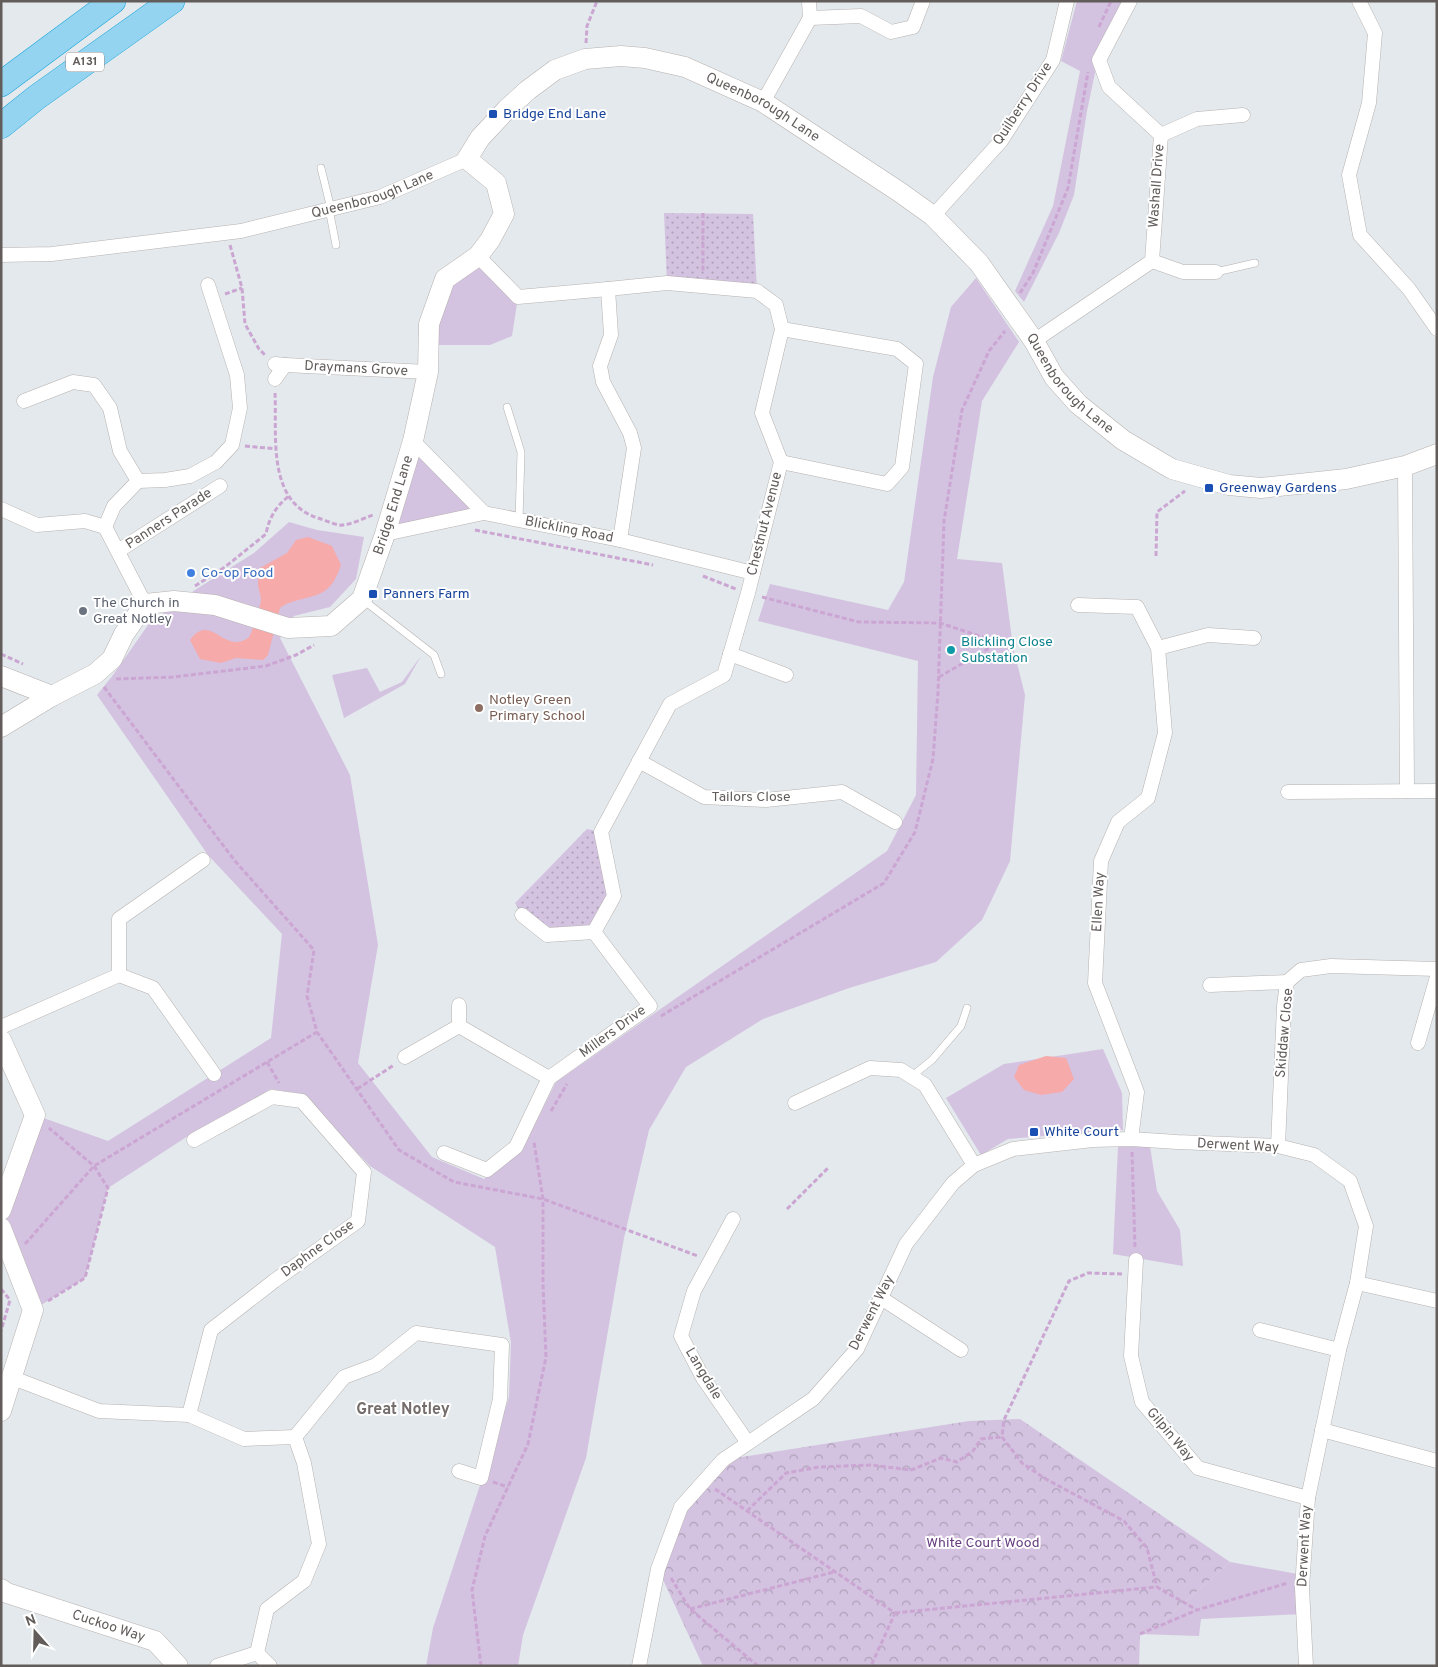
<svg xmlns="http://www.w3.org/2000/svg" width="1438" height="1667" font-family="Overpass,sans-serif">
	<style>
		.green { fill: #d4c2e1 }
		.forest { fill: url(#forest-crowns) }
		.garden { fill: url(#garden-dots) }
		.water { fill: #f6aaa9 }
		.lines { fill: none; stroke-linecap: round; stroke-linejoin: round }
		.lane-casing { stroke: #b7b2b0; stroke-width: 8 }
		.street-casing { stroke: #b7b2b0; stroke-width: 15 }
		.secondary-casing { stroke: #b7b1af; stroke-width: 21 }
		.highway-casing { stroke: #17a5d8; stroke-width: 26 }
		.path { stroke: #cba6d2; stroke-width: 3; stroke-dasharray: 5 2.5; stroke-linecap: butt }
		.lane { stroke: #fff; stroke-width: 7 }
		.street { stroke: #fff; stroke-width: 14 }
		.secondary { stroke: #fff; stroke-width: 20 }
		.highway { stroke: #94d4f1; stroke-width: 25 }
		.transit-dot { fill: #1a4fb4; stroke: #fff; stroke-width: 2 }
		.shop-dot { fill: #3f7fe0; stroke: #fff; stroke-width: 2 }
		.worship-dot { fill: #6b7280; stroke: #fff; stroke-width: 2 }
		.culture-dot { fill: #0f9aa8; stroke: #fff; stroke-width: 2 }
		.education-dot { fill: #8d6e63; stroke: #fff; stroke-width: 2 }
		.labels { text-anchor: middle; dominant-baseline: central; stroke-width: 4; stroke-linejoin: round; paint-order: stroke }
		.shield { fill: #fff; stroke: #918d8c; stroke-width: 1 }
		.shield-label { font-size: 12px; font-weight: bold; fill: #625c5b }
		.street-label { font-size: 14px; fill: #625c5b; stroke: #fff }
		.transit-label { font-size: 14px; fill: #164399; stroke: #fff; text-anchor: start }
		.shop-label { font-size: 14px; fill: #366cbe; stroke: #fff; text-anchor: start }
		.worship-label { font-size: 14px; fill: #5b616d; stroke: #fff; text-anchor: start }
		.culture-label { font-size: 14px; fill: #0d838f; stroke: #fff; text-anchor: start }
		.education-label { font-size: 14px; fill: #785e54; stroke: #fff; text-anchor: start }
		.park-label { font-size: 14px; fill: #663d7f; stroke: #fff }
		.quarter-label { font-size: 16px; font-weight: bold; fill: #746d6c; stroke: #fff }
	</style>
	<defs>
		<pattern id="forest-crowns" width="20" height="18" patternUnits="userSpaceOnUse" patternTransform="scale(1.25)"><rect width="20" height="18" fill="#d4c2e1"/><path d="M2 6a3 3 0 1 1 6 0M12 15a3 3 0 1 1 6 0" fill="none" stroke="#afa1b9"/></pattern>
		<pattern id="garden-dots" width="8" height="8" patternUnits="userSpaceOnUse" patternTransform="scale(1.25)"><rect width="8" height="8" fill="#d4c2e1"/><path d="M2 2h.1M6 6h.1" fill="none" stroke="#afa1b9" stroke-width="1.8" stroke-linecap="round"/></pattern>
	</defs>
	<rect width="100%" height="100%" fill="#e3e9ec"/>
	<g class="green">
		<path d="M1077 1H1130L1096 68 1087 111 1074 195 1059 233 1024 302 1015 291 1053 206 1080 71 1061 61Z"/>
		<path d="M478 256 518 297 512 336 490 345H429L445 279Z"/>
		<path d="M976 278 1019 342 982 401 957 559 1002 563 1013 647 1025 695 1010 861 982 920 936 962 849 988 763 1019 686 1067 649 1130 624 1238 586 1458 523 1635 518 1666H426L433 1628 509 1397 511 1343 495 1247 370 1166 302 1094 271 1089 188 1136 108 1188 85 1278 33 1310 1 1210 35 1115 108 1141 271 1038 282 934 208 855 97 695 113 675 148 625 195 590 254 553 289 522 317 530 364 537 356 579 330 607 294 616 280 638 350 775 378 945 358 1063 432 1157 484 1179 523 1148 556 1082 887 851 916 795 918 661 758 621 770 584 888 610 904 582 933 377 951 307Z"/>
		<path d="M413 441 484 513 385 534Z"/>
		<path d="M421 656 405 684 344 718 332 675 367 668 380 692 402 682Z"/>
		<path d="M1103 1049 1122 1093 1123 1130 1008 1139 981 1155 946 1098 1004 1064Z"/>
		<path d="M1149 1140 1157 1191 1180 1230 1183 1266 1113 1254 1118 1147Z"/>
		<path d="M1230 1562 1303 1575V1614L1201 1619 1199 1636 1140 1634 1157 1627Z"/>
	</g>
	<path class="forest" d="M1020 1419 1230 1562 1157 1627 1140 1634 1139 1666H703L658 1569 681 1507 723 1460 969 1421Z"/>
	<g class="garden">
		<path d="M664 213 753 214 757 291 667 283Z"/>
		<path d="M587 829 601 832 614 896 594 932 547 935 522 915 515 903Z"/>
	</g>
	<g class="water">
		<path d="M308 537 332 546 341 565C332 591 324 594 298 600 292 602 286 603 280 608L268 655 263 660 236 658 221 663 200 659 190 640C209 614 221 648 242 641 245 640 247 639 249 637 252 633 261 604 261 600 261 594 258 589 258 584 258 579 259 573 260 568L287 553 296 540Z"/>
		<path d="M1046 1056 1066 1058 1074 1079 1062 1092 1041 1095 1024 1090 1014 1077 1019 1065Z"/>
	</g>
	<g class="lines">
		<defs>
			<g id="lane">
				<path d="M321 168 331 209"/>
				<path d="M329 209 336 245"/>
				<path d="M1216 272 1255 263"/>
				<path d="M507 407 521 452 519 520"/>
				<path d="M362 599 434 655 441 674"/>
				<path d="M912 1076 932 1060 961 1026 967 1008"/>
			</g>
			<g id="street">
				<path d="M1359 1 1375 33 1369 103 1349 175 1360 235 1409 289 1437 329"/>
				<path d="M810 18 861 16 891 32 913 27 923 1"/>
				<path d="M763 102 810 18 809 1"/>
				<path d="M1161 135 1197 119 1243 115"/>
				<path d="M933 216 1001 141 1053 60 1067 1"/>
				<path id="s1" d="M1 255 52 254 241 231 380 197 467 159"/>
				<path d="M478 256 518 297 608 289 667 283 757 291 776 305 782 329 762 413 781 462 748 593 724 675 670 704 601 832 614 896 594 932 547 935 522 915"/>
				<path d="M1152 261 1183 272H1216"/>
				<path d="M608 289 611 335 600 366 603 382 630 433 634 448 620 540"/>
				<path d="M1034 341 1152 261 1161 135 1109 87 1099 60 1130 1"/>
				<path d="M285 365 428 372"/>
				<path d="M275 379 285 365 275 364"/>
				<path d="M24 401 73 382 94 385 110 408 120 451 138 481 114 506 105 527"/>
				<path d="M413 441 484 513"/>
				<path d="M781 462 887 484 902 467 916 364 897 349 782 329"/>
				<path d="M1405 466 1407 791"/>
				<path d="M138 481 165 480 190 476 216 462 232 445 240 408 237 375 208 285"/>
				<path d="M1 509 37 525 85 521 105 527 145 604"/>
				<path d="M385 534 484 513 620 540 753 573"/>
				<path d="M118 551 220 486"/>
				<path d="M1078 605 1137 607 1158 648 1165 733 1148 798 1118 822 1101 861 1095 983 1137 1092 1131 1139"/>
				<path d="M1158 648 1208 635 1254 638"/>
				<path d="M730 654 786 675"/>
				<path d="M639 761 704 797 766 800 842 792 895 822"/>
				<path d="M1288 792 1437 791"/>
				<path d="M119 975V919L203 860"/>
				<path d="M1210 985 1287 982"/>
				<path d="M459 1026V1005"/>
				<path d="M1 1027 119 975 153 988 214 1074"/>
				<path d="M1418 1043 1437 977"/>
				<path d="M405 1057 459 1026 549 1078"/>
				<path d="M795 1103 870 1068 901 1070 925 1085 974 1165"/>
				<path d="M1278 1146 1284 1006 1287 982 1301 970 1331 966 1437 969"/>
				<path d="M444 1153 487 1170 516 1147 549 1078 650 1006 594 932"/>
				<path d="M733 1219 694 1291 681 1336 703 1378 748 1443"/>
				<path d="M1136 1260 1131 1356 1142 1402 1198 1468 1308 1498"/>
				<path d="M1357 1283 1437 1301"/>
				<path d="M881 1298 961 1350"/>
				<path d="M1260 1330 1339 1350"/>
				<path d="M13 1378 99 1411 189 1415 244 1439 295 1437 304 1463 319 1544 304 1581 267 1609 257 1653 217 1666"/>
				<path d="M189 1415 211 1330 274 1281 358 1221 364 1172 302 1101 272 1097 194 1140"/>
				<path d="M1322 1430 1437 1461"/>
				<path d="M295 1437 344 1377 376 1365 416 1333 502 1345 500 1399 481 1478 459 1471"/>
				<path d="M257 1653 270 1666"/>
				<path d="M639 1666 658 1569 681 1507 723 1460 813 1399 857 1349 906 1244 953 1183 974 1165 1013 1149 1093 1140 1131 1139 1177 1142 1278 1146 1314 1155 1350 1181 1366 1226 1357 1283 1339 1350 1308 1498 1302 1588 1306 1666"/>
			</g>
			<g id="secondary">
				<path d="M1 676 52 696"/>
				<path id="s2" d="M1 727 52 696 95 674 112 659 124 634 145 604 174 601 215 605 288 628 331 626 362 599 385 534 413 441 428 372 429 324 445 279 478 256 490 240 504 214 496 183 467 159 480 138 507 109 528 90 555 70 585 59 621 56 645 58 685 67 763 102 901 193 933 216 979 263 1034 341 1054 377 1078 404 1123 440 1172 469 1229 485 1261 488 1346 479 1405 466 1437 454"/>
				<path d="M1 1040 35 1115 1 1210"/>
				<path d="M1 1228 33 1310 1 1411"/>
				<path id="s3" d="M1 1589 7 1593 155 1641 178 1666"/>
			</g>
			<g id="highway">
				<path d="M1 84 113 1"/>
				<path d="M1 126 37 97 172 1"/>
			</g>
		</defs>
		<use href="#lane" class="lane-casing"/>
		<use href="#street" class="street-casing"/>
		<use href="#secondary" class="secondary-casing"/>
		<use href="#highway" class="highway-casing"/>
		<g class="path">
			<path d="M1099 27 1111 1"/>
			<path d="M586 43 587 26 597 1"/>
			<path d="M703 213V273"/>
			<path d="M230 245 242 288 245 324 259 349 266 356"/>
			<path d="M1020 293 1033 273 1068 188 1088 72"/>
			<path d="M225 294 242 288"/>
			<path d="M275 393C277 437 266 504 321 519 327 521 337 526 343 525 353 524 364 518 373 515"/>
			<path d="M245 446 277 449"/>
			<path d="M475 530 653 565"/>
			<path d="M1156 556 1157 512 1185 491"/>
			<path d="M703 576 736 589"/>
			<path d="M195 586 225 567 266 534C269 518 276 506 289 496"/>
			<path d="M762 597 859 622 940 623 1013 647"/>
			<path d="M1 654 23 664"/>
			<path d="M939 677 998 643"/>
			<path d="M116 679 173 677 266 666 296 655 314 645"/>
			<path d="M104 687 235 861 314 950 307 996 317 1032 399 1150 454 1182 543 1199 698 1256"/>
			<path d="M661 1016 884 883 915 832 933 759 938 692 944 521 962 410 989 351 1005 331"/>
			<path d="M267 1062 279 1083"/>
			<path d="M357 1089 394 1065"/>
			<path d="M551 1111 567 1084"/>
			<path d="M1132 1152 1135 1248"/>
			<path d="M787 1209 829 1167"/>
			<path d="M25 1244 94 1166 317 1032"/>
			<path d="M1122 1274 1088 1273 1069 1281 1004 1420 1002 1437 1022 1463 1044 1478 1124 1521 1147 1548 1157 1587"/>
			<path d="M1 1289 10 1300 1 1331"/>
			<path d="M48 1301 85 1278 108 1188 94 1166 49 1128"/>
			<path d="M493 1482 508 1487"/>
			<path d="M715 1489 895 1613 871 1666"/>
			<path d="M747 1511 786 1473 819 1467 871 1465 911 1470 941 1458 957 1462 973 1451 981 1439 1002 1437"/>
			<path d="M671 1578 690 1609 758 1666"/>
			<path d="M690 1609 834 1572"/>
			<path d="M895 1613 1157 1587 1197 1610"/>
			<path d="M1140 1634 1197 1610 1288 1583"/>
			<path d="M481 1666 472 1590 485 1536 528 1444 546 1357 543 1285V1199L534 1142"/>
		</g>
		<use href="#lane" class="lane"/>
		<use href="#street" class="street"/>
		<use href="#secondary" class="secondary"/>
		<use href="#highway" class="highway"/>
	</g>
	<g class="transit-dot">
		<rect x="488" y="109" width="10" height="10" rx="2.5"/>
		<rect x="1204" y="483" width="10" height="10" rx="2.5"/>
		<rect x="368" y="589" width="10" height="10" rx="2.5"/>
		<rect x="1029" y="1127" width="10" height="10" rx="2.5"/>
	</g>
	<circle class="shop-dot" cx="191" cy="573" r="5"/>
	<circle class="worship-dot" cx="83" cy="611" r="5"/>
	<circle class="culture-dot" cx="951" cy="650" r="5"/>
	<circle class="education-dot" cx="479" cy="708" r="5"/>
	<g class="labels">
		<rect class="shield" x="66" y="52.5" width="38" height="19" rx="4"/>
		<g class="shield-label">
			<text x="85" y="62">A131</text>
		</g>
		<g class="street-label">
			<text transform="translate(1023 104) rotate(-57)">Quilberry Drive</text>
			<text stroke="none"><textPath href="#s2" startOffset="1265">Queenborough Lane</textPath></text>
			<text transform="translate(1157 186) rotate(-86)">Washall Drive</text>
			<text stroke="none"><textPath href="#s1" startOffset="378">Queenborough Lane</textPath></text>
			<text transform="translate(356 369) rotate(3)">Draymans Grove</text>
			<text stroke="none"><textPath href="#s2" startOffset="1685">Queenborough Lane</textPath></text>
			<text stroke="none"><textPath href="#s2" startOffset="525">Bridge End Lane</textPath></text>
			<text transform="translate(169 519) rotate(-33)">Panners Parade</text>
			<text transform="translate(765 524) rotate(-76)">Chestnut Avenue</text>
			<text transform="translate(569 530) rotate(11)">Blickling Road</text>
			<text x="751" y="797">Tailors Close</text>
			<text transform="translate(1099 902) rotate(-87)">Ellen Way</text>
			<text transform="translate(613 1032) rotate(-36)">Millers Drive</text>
			<text transform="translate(1285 1033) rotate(-85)">Skiddaw Close</text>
			<text transform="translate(1238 1146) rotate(3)">Derwent Way</text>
			<text transform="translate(318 1249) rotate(-36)">Daphne Close</text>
			<text transform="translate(872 1313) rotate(-63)">Derwent Way</text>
			<text transform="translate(703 1374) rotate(59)">Langdale</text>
			<text transform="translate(1170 1435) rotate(50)">Gilpin Way</text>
			<text transform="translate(1305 1546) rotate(-87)">Derwent Way</text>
			<text stroke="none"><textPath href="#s3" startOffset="114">Cuckoo Way</textPath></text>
		</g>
		<g class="transit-label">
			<text x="503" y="114">Bridge End Lane</text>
			<text x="1219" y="488">Greenway Gardens</text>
			<text x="383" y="594">Panners Farm</text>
			<text x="1044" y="1132">White Court</text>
		</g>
		<g class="shop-label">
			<text x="201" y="573">Co-op Food</text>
		</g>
		<g class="worship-label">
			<text x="93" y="603">The Church in<tspan x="93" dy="16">Great Notley</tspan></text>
		</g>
		<g class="culture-label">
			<text x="961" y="642">Blickling Close<tspan x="961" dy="16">Substation</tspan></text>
		</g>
		<g class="education-label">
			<text x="489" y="700">Notley Green<tspan x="489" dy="16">Primary School</tspan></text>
		</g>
		<g class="park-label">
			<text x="983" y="1543">White Court Wood</text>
		</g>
		<g class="quarter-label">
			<text x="403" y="1410">Great Notley</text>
		</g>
	</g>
	<rect width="1438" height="1667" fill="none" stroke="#625c5b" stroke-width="5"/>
	<g transform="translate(35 1632) rotate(340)" stroke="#ffffff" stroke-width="4" paint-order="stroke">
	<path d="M0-4L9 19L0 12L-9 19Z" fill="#625c5b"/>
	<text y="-8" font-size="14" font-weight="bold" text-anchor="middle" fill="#625c5b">N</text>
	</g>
</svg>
